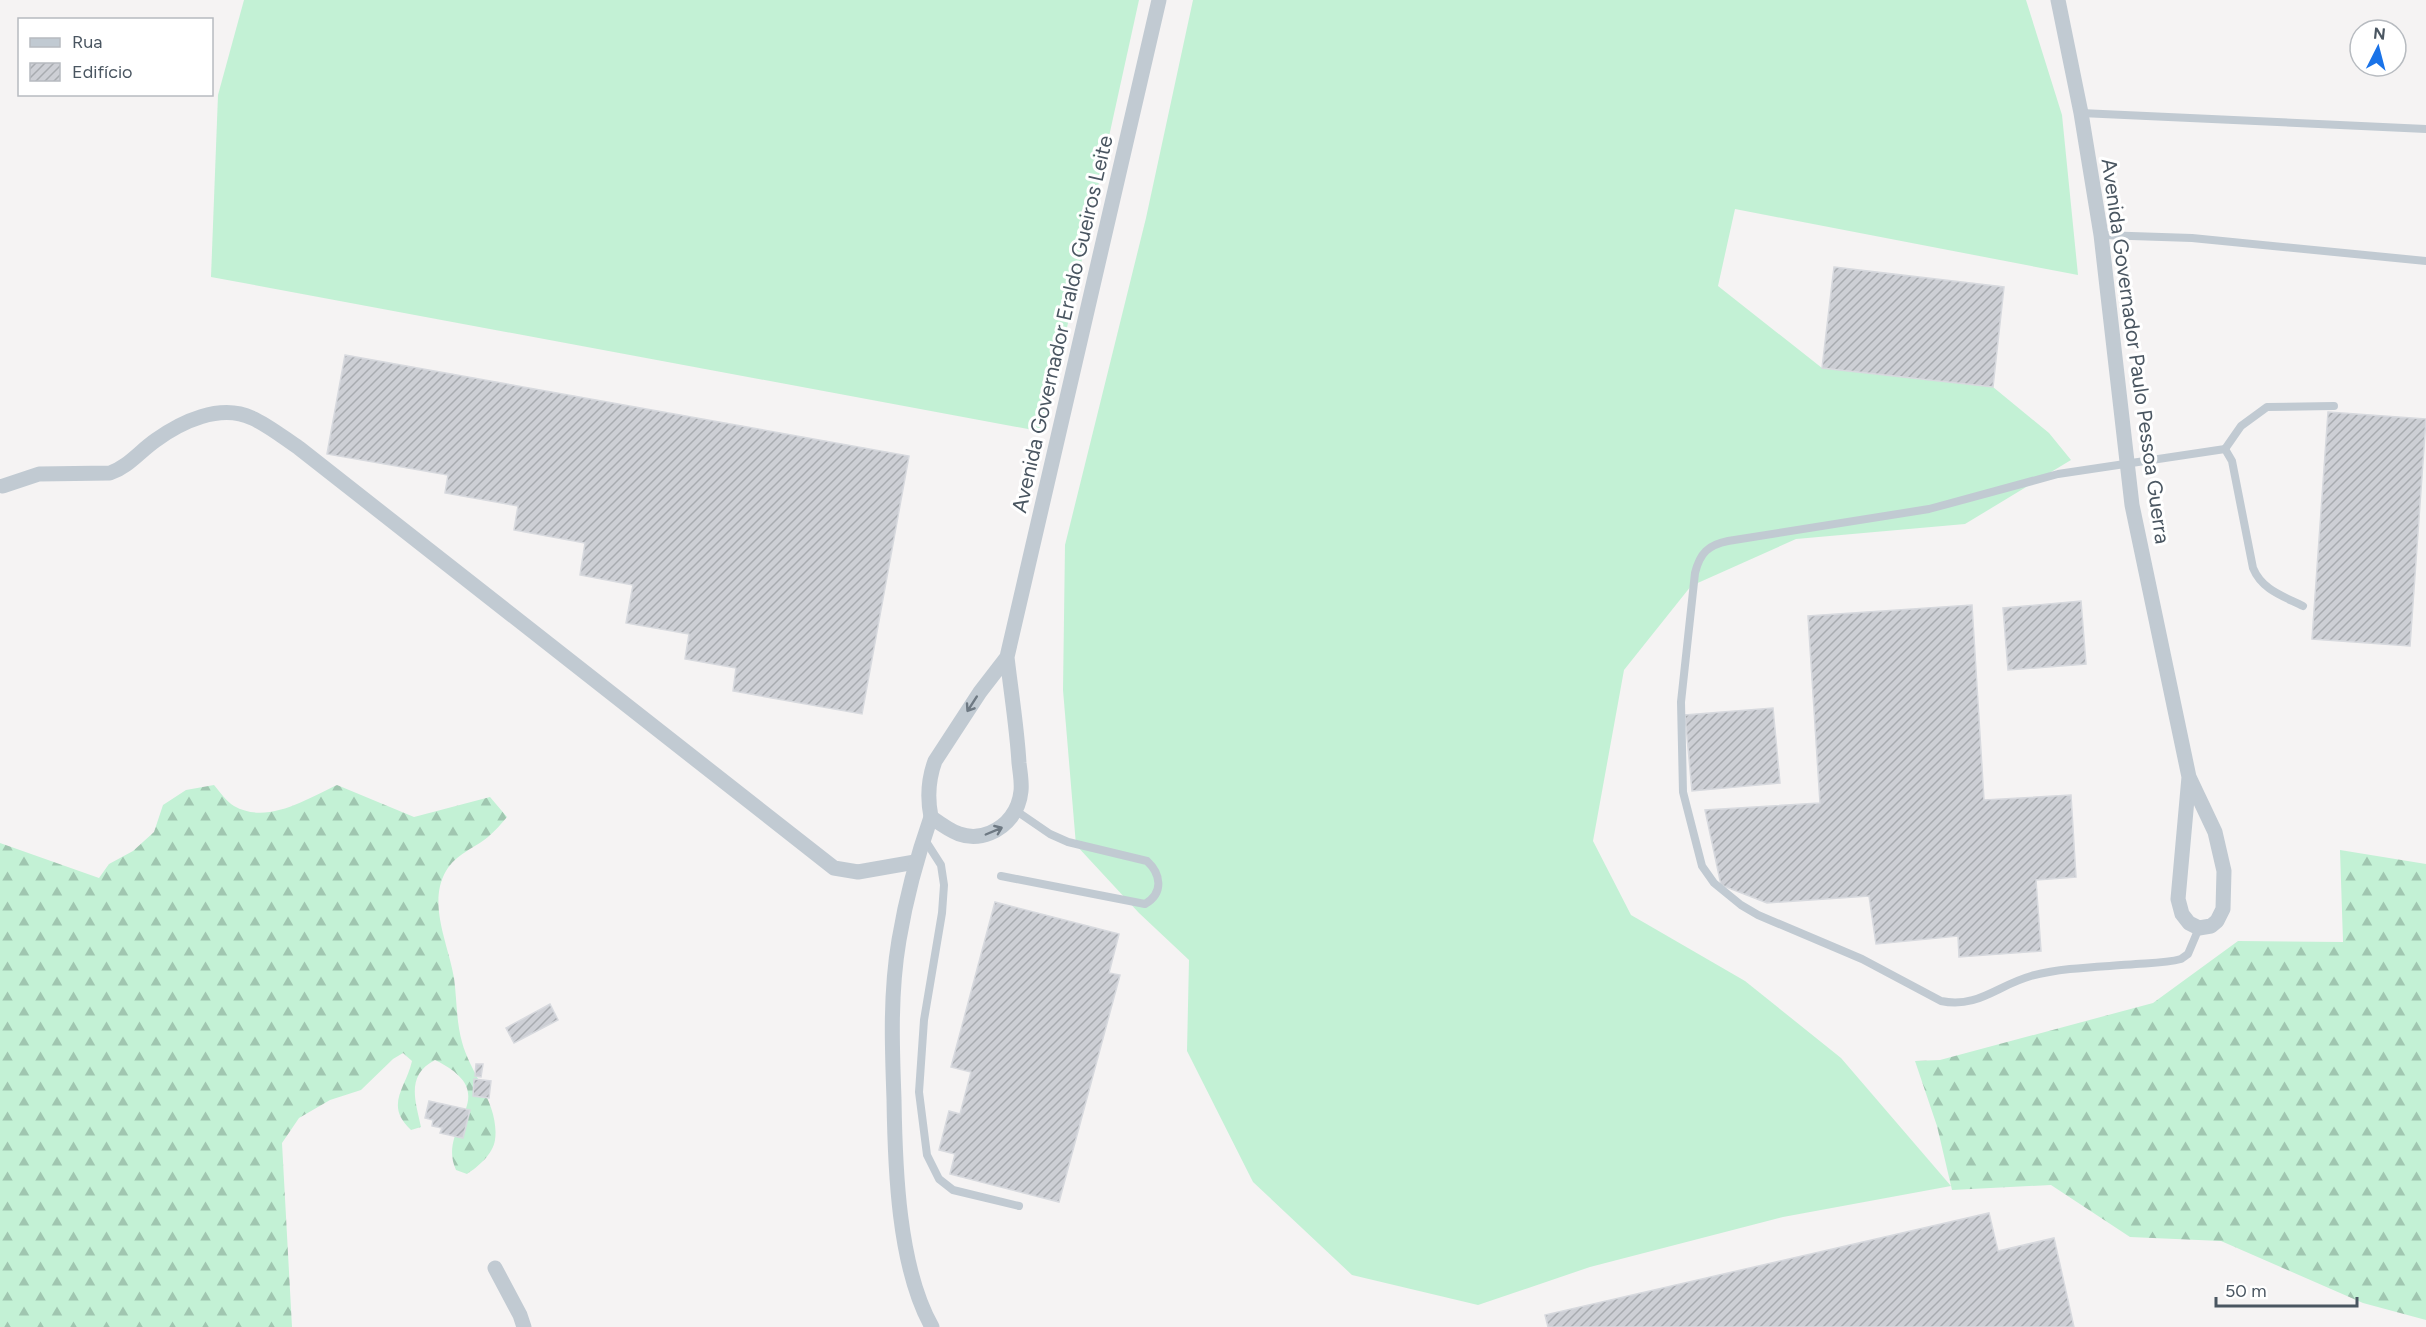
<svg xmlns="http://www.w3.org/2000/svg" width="2426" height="1327" font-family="Figtree,sans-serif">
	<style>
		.grass { fill: #c3f1d5 }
		.forest { fill: url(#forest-firs) }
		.building { fill: url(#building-hatch); stroke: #d7d9de; stroke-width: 1.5 }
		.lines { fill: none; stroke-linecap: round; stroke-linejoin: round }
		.service { stroke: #c1cad2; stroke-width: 8 }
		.minor { stroke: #c1cad2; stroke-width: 15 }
		.oneway { stroke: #6e7983 }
		.labels { text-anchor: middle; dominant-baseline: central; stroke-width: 6; stroke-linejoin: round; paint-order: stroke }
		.street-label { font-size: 21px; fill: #4a5661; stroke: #fff }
	</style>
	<defs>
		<pattern id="forest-firs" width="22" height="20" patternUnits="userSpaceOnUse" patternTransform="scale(1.5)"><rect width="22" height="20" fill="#c3f1d5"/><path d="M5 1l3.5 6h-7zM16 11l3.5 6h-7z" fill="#a0c6b0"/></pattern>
		<pattern id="building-hatch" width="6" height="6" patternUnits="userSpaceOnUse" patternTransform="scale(1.5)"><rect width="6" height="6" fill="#cdcfd5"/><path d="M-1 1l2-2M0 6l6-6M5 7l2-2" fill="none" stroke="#a8abb0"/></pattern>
	</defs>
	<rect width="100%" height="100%" fill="#f5f3f3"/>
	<g class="grass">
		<path d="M244 0H1139L1044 432 211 277 218 95Z"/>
		<path d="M1193 0H2026L2062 115 2078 275 1735 209 1718 286 1822 368 1993 387 2049 433 2071 460 1965 524 1796 539 1691 586 1624 670 1593 841 1631 915 1745 981 1841 1058 1951 1186 1783 1217 1590 1267 1478 1305 1352 1275 1253 1182 1187 1051 1189 960 1139 913 1076 845 1063 690 1065 545 1146 218Z"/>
	</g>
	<g class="forest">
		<path d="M214 785C220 792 227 802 234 806 267 825 307 799 337 785L414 817 490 797 507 817C501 824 495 831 488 837 473 849 456 854 446 871 427 903 449 946 454 978 457 999 456 1021 462 1042 470 1073 500 1105 495 1140 493 1154 478 1167 467 1174L456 1170C435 1124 508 1096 435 1060 406 1075 415 1100 421 1127L411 1130C384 1105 406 1088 412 1061L403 1053 393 1059 361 1090 330 1100 299 1118 282 1143 292 1327H0V843L99 878 109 864 133 851 154 832 163 805 186 790Z"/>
		<path d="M2340 850 2426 864V1320L2363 1303 2221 1241 2130 1237 2051 1185 1952 1190 1937 1126 1915 1061 1940 1060 2153 1003 2238 941 2343 942Z"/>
	</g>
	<g class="building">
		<path d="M1834 267 2004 287 1993 387 1822 368Z"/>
		<path d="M345 355 909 456 862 714 733 691 736 668 685 659 689 634 626 623 633 585 580 575 585 543 514 530 518 506 445 493 448 475 327 454Z"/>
		<path d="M2328 412 2426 419 2410 646 2312 639Z"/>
		<path d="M2081 601 2086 664 2008 670 2003 608Z"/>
		<path d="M1972 605 1984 800 2071 795 2076 877 2036 880 2041 951 1959 957 1958 936 1876 944 1869 896 1767 903 1721 885 1705 810 1820 803 1808 616Z"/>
		<path d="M1773 708 1780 783 1692 791 1685 715Z"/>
		<path d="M995 902 1119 934 1109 973 1120 975 1059 1202 950 1174 955 1154 939 1150 949 1111 960 1114 971 1072 951 1067Z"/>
		<path d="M550 1004 558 1020 514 1043 506 1028Z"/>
		<path d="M476 1064H483L481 1077 475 1076Z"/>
		<path d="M474 1079 491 1081 489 1098 473 1096Z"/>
		<path d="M429 1101 470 1110 463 1138 440 1133 442 1128 432 1126 433 1120 425 1118Z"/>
		<path d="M1989 1213 1998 1251 2054 1238 2074 1327H1548L1545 1315Z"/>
	</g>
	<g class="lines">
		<g class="service">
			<path d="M2081 113 2426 129"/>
			<path d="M2101 235 2192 238 2426 261"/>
			<path d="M2225 449 2241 426 2267 407 2334 406"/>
			<path d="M925 840 941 865 944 885 942 913 924 1020 919 1092 927 1155 939 1179 953 1190 1019 1206"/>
			<path d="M1001 876 1145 904C1164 893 1161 874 1147 861L1068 842 1050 834 1015 810"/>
			<path d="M2199 928 2188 954 2181 959C2167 963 2151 963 2136 964 2101 967 2065 967 2031 976 1998 985 1977 1009 1941 1001L1862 959 1758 915 1741 905 1714 883 1702 866 1683 792 1681 702 1695 573C1700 553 1708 545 1728 541L1929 509 2058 474 2225 449 2232 461 2253 568C2262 590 2283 596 2303 606"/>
		</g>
		<g class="minor">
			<path d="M2058 0 2081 113 2101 235 2132 505 2189 777 2215 832 2224 871 2223 909 2217 921 2211 926 2199 928 2189 923 2182 914 2178 899 2189 777"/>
			<path d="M3 486 39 474 110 473C128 467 140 451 156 440 181 422 220 403 252 418 268 425 284 438 299 448L834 868 858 872 915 862"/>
			<path d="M1007 657 980 692 935 761C928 780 927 797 931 817 949 830 966 843 990 833 1007 826 1019 811 1021 791 1022 782 1020 772 1019 763 1017 728 1011 692 1007 657L1159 0"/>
			<path d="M931 817C917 857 906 898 899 940 890 993 892 1046 894 1099 895 1167 898 1267 932 1327"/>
			<path d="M495 1268 520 1315 524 1327"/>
		</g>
	</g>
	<defs><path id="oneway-shaft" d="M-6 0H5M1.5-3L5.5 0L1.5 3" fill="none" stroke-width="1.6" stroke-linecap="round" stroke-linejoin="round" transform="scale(1.5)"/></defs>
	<g class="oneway">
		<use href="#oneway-shaft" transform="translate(972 704) rotate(123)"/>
		<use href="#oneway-shaft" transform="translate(994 831) rotate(-23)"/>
	</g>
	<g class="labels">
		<g class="street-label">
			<text transform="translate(1062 324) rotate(-77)">Avenida Governador Eraldo Gueiros Leite</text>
			<text transform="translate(2136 351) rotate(82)">Avenida Governador Paulo Pessoa Guerra</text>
		</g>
	</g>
	<rect x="18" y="18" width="195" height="78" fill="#ffffff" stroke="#b7bbc0" stroke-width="1.5"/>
	<rect x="30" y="38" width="30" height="9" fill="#c1cad2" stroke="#b7bbc0" stroke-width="1.5"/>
	<text x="72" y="48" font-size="18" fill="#4a5661">Rua</text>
	<rect x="30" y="63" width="30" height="18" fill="url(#building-hatch)" stroke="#b7bbc0" stroke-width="1.5"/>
	<text x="72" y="78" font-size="18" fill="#4a5661">Edifício</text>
	<g transform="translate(2378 48) rotate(6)"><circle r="28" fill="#ffffff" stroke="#b7bbc0" stroke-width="1.5"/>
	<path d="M0-4.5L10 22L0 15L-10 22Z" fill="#1a73e8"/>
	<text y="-9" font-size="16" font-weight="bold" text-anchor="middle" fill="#4a5661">N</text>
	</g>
	<path d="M2216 1297v9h141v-9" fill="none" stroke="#4a5661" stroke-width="3"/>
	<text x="2225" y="1297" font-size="18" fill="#4a5661" stroke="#ffffff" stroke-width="4.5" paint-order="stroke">50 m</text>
</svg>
